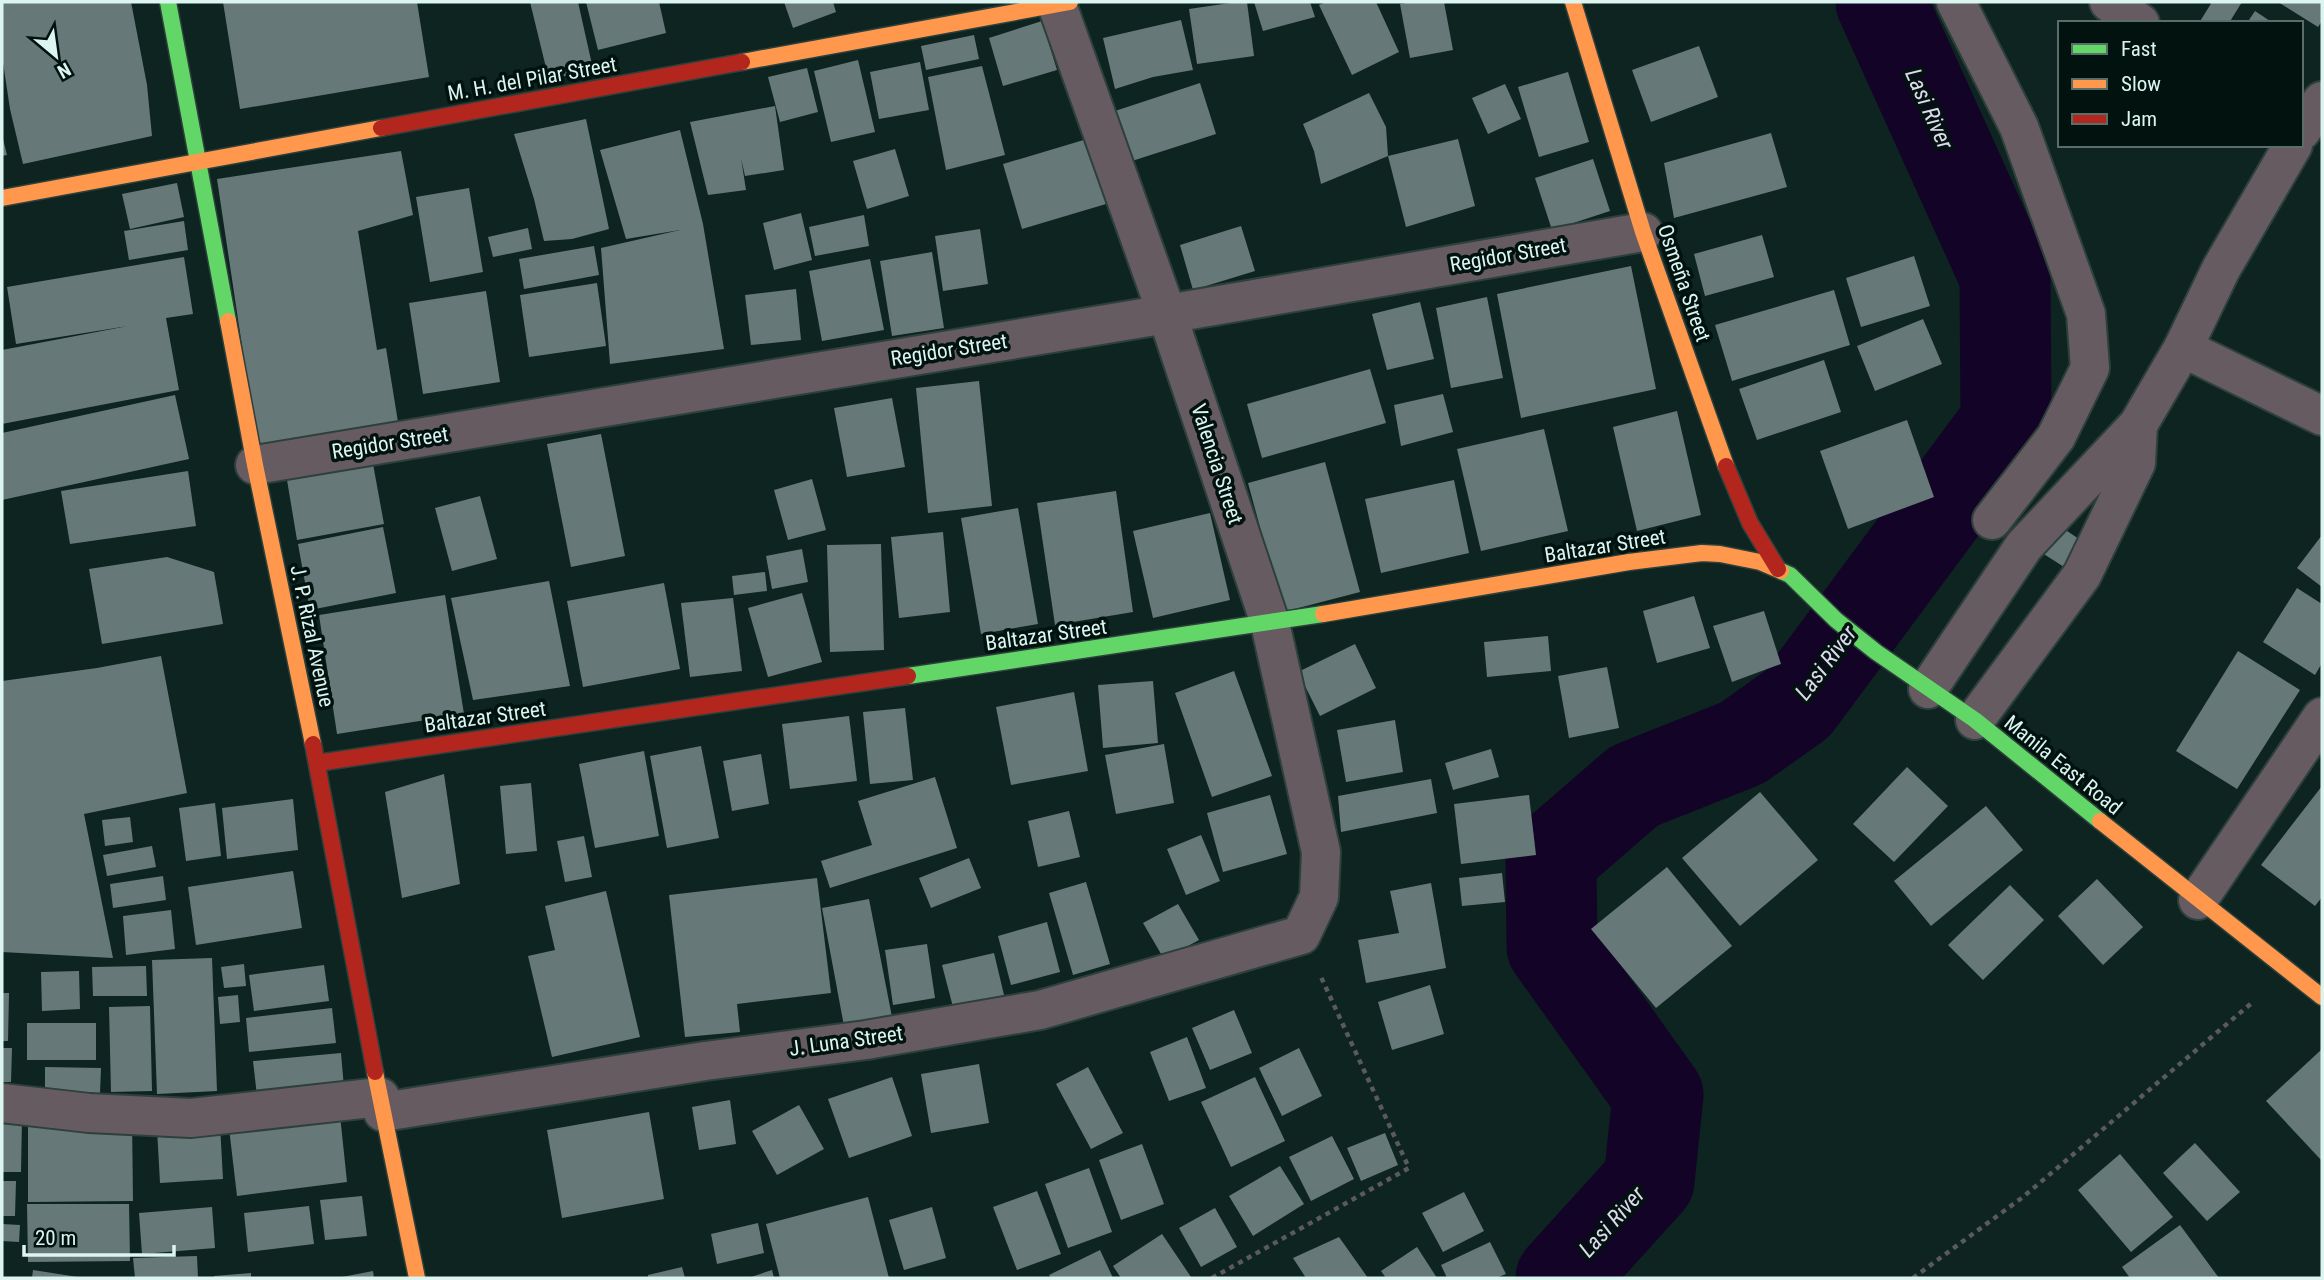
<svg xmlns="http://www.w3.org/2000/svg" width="2324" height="1280" font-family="'Roboto Condensed',sans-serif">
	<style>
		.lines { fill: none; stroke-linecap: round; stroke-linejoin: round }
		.river { stroke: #130427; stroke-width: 91 }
		.building { fill: #667978 }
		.street-casing { stroke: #2d403c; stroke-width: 42 }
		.fast-casing { stroke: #2d403c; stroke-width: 19 }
		.slow-casing { stroke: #2d403c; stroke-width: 19 }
		.jam-casing { stroke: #2d403c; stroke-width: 19 }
		.path { stroke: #5a595b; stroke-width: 4.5; stroke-dasharray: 5 5; stroke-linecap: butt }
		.street { stroke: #665b60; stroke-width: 38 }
		.fast { stroke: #63d668; stroke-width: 16 }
		.slow { stroke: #ff974d; stroke-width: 16 }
		.jam { stroke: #b3261e; stroke-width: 16 }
		.labels { text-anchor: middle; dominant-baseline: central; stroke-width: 7; stroke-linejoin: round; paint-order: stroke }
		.street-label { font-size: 21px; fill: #dcf5f0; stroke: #01120f }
		.water-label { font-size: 23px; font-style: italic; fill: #e0d8ef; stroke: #01120f }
	</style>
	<rect width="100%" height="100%" fill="#0e2420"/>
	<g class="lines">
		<path class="river" d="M1561 1278 1649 1181 1658 1095 1552 947 1551 858 1634 786 1742 743 1797 704 2006 422 2005 276 1881 2"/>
	</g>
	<g class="building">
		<path d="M2 2H131L147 85 152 136 23 164 10 109 2 56Z"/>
		<path d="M223 2H417L429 77 240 109Z"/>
		<path d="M530 2H578L593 69 549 80Z"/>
		<path d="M586 2H659L666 33 598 50Z"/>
		<path d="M784 2H833L836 12 793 28Z"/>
		<path d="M1237 2H1247L1254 56 1197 64 1189 9Z"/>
		<path d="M1254 2H1310L1315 17 1263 31Z"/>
		<path d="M1326 2H1376L1399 52 1352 75 1319 5Z"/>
		<path d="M1412 2H1444L1453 50 1410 58 1400 4Z"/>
		<path d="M2212 2H2242L2229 23H2199Z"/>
		<path d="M2278 2H2322V21L2318 27Z"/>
		<path d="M2255 11 2273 23H2247Z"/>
		<path d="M1181 20 1193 70 1153 77 1115 89 1103 38Z"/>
		<path d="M1042 21 1057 70 1003 86 989 38Z"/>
		<path d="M974 35 979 59 926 70 921 46Z"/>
		<path d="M1699 46 1718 97 1651 122 1632 70Z"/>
		<path d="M858 60 875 132 831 142 814 71Z"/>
		<path d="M920 62 929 110 879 119 870 72Z"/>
		<path d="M982 66 1005 155 946 170 928 77Z"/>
		<path d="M807 68 818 112 780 122 768 77Z"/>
		<path d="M1568 72 1589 142 1539 157 1518 87Z"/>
		<path d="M1200 83 1216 134 1132 161 1115 111Z"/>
		<path d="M1505 84 1521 119 1488 134 1472 98Z"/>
		<path d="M1369 93 1386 127 1388 156 1321 184 1314 151 1303 124Z"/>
		<path d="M775 106 784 170 745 176 741 158 746 190 708 195 690 122Z"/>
		<path d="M586 119 609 229 572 239 544 241 534 199 514 134Z"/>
		<path d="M680 130 703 224 724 349 610 364 601 248 680 230 626 239 600 150Z"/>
		<path d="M1771 133 1787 187 1674 218 1664 163Z"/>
		<path d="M2 135 7 155 2 156Z"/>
		<path d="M1087 139 1106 204 1022 229 1003 164Z"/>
		<path d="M1458 139 1475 206 1406 227 1388 156Z"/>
		<path d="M895 149 909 196 867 209 853 161Z"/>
		<path d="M401 151 413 215 358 231 377 350 386 348 398 422 257 446 217 179Z"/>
		<path d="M1593 159 1610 211 1552 230 1535 178Z"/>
		<path d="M177 183 184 217 130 229 122 194Z"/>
		<path d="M469 188 483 272 430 282 416 197Z"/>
		<path d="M801 213 812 260 774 270 763 223Z"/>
		<path d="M864 215 869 246 815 256 809 227Z"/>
		<path d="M184 221 188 250 129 260 124 231Z"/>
		<path d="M1241 226 1255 271 1193 290 1180 245Z"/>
		<path d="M528 228 532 249 493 257 488 237Z"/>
		<path d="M980 229 988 284 943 291 935 236Z"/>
		<path d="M1762 235 1774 277 1705 296 1694 254Z"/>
		<path d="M594 246 599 275 524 289 519 259Z"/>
		<path d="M932 252 944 328 892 336 880 261Z"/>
		<path d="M1914 256 1930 306 1861 327 1846 278Z"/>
		<path d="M184 257 193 314 166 318 179 390 2 424V350L128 326 16 344 7 287Z"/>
		<path d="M870 259 884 330 822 341 809 271Z"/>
		<path d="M1631 266 1656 389 1521 418 1497 294Z"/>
		<path d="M597 283 606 346 529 357 520 295Z"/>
		<path d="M796 289 801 340 751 345 745 295Z"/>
		<path d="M1834 290 1850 345 1732 381 1715 325Z"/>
		<path d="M486 291 500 382 423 394 409 303Z"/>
		<path d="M1487 297 1503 378 1451 388 1436 308Z"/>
		<path d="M1420 302 1434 359 1387 370 1372 314Z"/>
		<path d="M1923 319 1942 364 1875 391 1857 346Z"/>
		<path d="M1824 360 1841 412 1757 440 1739 389Z"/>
		<path d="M1370 369 1386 423 1262 458 1247 404Z"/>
		<path d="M979 381 992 506 928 513 916 388Z"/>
		<path d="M1443 394 1453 432 1401 446 1394 405Z"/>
		<path d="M175 395 189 459 2 500V433Z"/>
		<path d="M892 398 905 467 847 477 834 408Z"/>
		<path d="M1677 411 1701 515 1637 531 1613 427Z"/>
		<path d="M1907 420 1934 497 1848 529 1820 451Z"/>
		<path d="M1544 429 1568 531 1481 551 1457 449Z"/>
		<path d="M601 434 625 556 571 567 547 444Z"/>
		<path d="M1325 462 1360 592 1283 612 1248 483Z"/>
		<path d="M373 464 384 524 297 540 287 480Z"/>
		<path d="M188 471 196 526 70 544 61 491Z"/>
		<path d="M812 479 826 530 788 540 774 490Z"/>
		<path d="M1454 480 1469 553 1381 573 1365 499Z"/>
		<path d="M1116 491 1133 612 1055 625 1037 503Z"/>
		<path d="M480 496 497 559 452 571 435 508Z"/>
		<path d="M1018 508 1038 624 981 634 961 518Z"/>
		<path d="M1210 513 1230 600 1153 618 1133 531Z"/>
		<path d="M2055 523 2082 541 2064 567 2036 549Z"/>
		<path d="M383 527 396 593 310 610 298 544Z"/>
		<path d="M943 532 950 612 899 618 891 537Z"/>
		<path d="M2322 535V587L2297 568Z"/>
		<path d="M881 544 884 650 830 652 827 545Z"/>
		<path d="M802 549 808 582 772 589 766 556Z"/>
		<path d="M167 557 214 572 223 624 102 644 89 569Z"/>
		<path d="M765 572 767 591 734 595 732 576Z"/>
		<path d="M549 581 570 686 473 700 451 598Z"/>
		<path d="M664 583 680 669 583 687 567 601Z"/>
		<path d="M2297 588 2322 604V663L2315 675 2263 642Z"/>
		<path d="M802 593 822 662 768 677 748 608Z"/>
		<path d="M445 595 464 714 337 734 319 615Z"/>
		<path d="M1694 596 1710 648 1657 663 1643 611Z"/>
		<path d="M733 598 742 671 690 677 681 603Z"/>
		<path d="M1764 611 1781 664 1732 682 1713 626Z"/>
		<path d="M1548 636 1551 671 1487 677 1484 642Z"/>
		<path d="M1355 644 1376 688 1320 716 1298 672Z"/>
		<path d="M2238 651 2300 690 2237 789 2176 751Z"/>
		<path d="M161 656 187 793 84 814 113 958 2 952V681L97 668Z"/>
		<path d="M1607 667 1619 728 1569 738 1558 676Z"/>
		<path d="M1234 671 1272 776 1212 797 1175 693Z"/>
		<path d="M1153 681 1158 743 1103 748 1098 685Z"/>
		<path d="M1074 692 1088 771 1011 785 996 707Z"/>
		<path d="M905 708 913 780 870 784 863 712Z"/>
		<path d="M849 716 857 781 790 789 782 724Z"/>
		<path d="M1395 720 1403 772 1346 782 1337 730Z"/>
		<path d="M1164 744 1174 803 1116 814 1105 755Z"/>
		<path d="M701 746 719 838 667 848 650 756Z"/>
		<path d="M1491 749 1499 777 1453 790 1445 763Z"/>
		<path d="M644 751 659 836 595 848 579 764Z"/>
		<path d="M761 754 769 804 732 811 723 761Z"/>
		<path d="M1907 767 1948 806 1894 862 1853 824Z"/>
		<path d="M444 774 460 884 402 898 385 792Z"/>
		<path d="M935 777 957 848 830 888 821 861 872 845 858 801Z"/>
		<path d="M1431 779 1437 813 1341 832 1338 796Z"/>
		<path d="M531 783 537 851 506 854 500 786Z"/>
		<path d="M2322 786V897L2315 906 2261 865Z"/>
		<path d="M1760 792 1818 860 1740 926 1682 858Z"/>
		<path d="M1270 795 1287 854 1223 872 1207 813Z"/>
		<path d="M1529 795 1536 855 1461 864 1454 804Z"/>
		<path d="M293 799 298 850 227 859 222 808Z"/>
		<path d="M215 803 221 856 186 861 179 808Z"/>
		<path d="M1986 806 2023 850 1931 926 1894 881Z"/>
		<path d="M1069 811 1080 857 1038 867 1028 821Z"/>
		<path d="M130 817 133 842 105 846 102 820Z"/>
		<path d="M1201 835 1220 881 1186 895 1167 849Z"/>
		<path d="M584 836 592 877 565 882 557 841Z"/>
		<path d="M152 846 156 867 107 876 103 855Z"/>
		<path d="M969 858 981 888 931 908 919 878Z"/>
		<path d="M1667 867 1732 946 1656 1008 1591 929Z"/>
		<path d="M293 871 302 928 196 945 188 887Z"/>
		<path d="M1502 873 1505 902 1462 906 1459 878Z"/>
		<path d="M163 876 166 900 113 908 110 884Z"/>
		<path d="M817 878 831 993 737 1004 740 1032 685 1037 669 895Z"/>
		<path d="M2097 879 2143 927 2103 965 2058 916Z"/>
		<path d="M1086 882 1110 964 1073 975 1049 893Z"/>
		<path d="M1431 883 1446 968 1366 983 1358 940 1399 933 1390 891Z"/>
		<path d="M2010 885 2044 920 1983 980 1948 945Z"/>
		<path d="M606 891 640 1037 552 1057 528 956 555 950 545 906Z"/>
		<path d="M869 899 892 1017 844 1026 822 908Z"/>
		<path d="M1178 904 1199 940 1164 959 1143 923Z"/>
		<path d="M171 910 175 949 126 955 123 916Z"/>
		<path d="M1047 922 1060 972 1011 985 998 936Z"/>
		<path d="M927 944 935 998 893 1005 885 950Z"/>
		<path d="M994 953 1004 995 953 1007 942 965Z"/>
		<path d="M212 958 217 1091 157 1094 152 960Z"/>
		<path d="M244 964 246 986 224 988 221 967Z"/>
		<path d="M324 965 329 1001 254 1011 249 975Z"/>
		<path d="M146 966 147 996H93L92 967Z"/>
		<path d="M79 971 80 1009 42 1011 41 972Z"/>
		<path d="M1430 985 1444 1034 1392 1050 1378 1002Z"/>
		<path d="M2 993H9L8 1041H2Z"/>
		<path d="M238 995 240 1022 220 1024 218 997Z"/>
		<path d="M150 1006 152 1091 111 1092 109 1007Z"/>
		<path d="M332 1008 336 1043 249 1052 246 1018Z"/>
		<path d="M1234 1010 1252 1053 1210 1070 1192 1028Z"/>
		<rect x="27" y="1023" width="69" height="37"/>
		<path d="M1187 1037 1206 1088 1169 1101 1150 1052Z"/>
		<path d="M2 1048H12L11 1082H2Z"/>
		<path d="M1299 1048 1322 1096 1282 1116 1259 1068Z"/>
		<path d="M2322 1049V1161L2266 1101Z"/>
		<path d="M341 1053 344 1088 257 1096 253 1061Z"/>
		<path d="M979 1064 989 1123 931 1133 921 1074Z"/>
		<path d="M45 1067 101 1068 100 1093 45 1092Z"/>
		<path d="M1088 1067 1123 1133 1091 1149 1056 1084Z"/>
		<path d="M892 1077 912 1136 849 1158 828 1099Z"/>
		<path d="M1255 1077 1285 1141 1231 1167 1201 1102Z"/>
		<path d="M730 1100 736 1144 699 1150 692 1107Z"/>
		<path d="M799 1105 824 1149 777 1175 752 1131Z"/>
		<path d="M649 1112 664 1199 562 1218 547 1130Z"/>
		<path d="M340 1115 347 1182 237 1196 229 1128Z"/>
		<path d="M22 1118 21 1172H2V1119Z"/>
		<path d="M132 1119 133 1201 28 1202V1121Z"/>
		<path d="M220 1125 223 1179 160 1183 157 1129Z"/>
		<path d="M1385 1133 1398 1165 1361 1181 1347 1148Z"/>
		<path d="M1332 1136 1354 1179 1311 1201 1289 1157Z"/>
		<path d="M2195 1143 2240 1192 2207 1221 2163 1173Z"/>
		<path d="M1142 1144 1164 1204 1121 1220 1099 1160Z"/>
		<path d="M2120 1154 2173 1217 2131 1252 2078 1190Z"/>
		<path d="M1280 1166 1304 1204 1253 1236 1229 1196Z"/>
		<path d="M1089 1168 1112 1232 1068 1248 1045 1184Z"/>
		<path d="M2 1181H16L15 1216H2Z"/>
		<path d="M1037 1191 1061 1254 1017 1270 993 1207Z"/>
		<path d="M1464 1192 1484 1231 1443 1252 1422 1213Z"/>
		<path d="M362 1196 367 1236 325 1240 320 1200Z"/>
		<path d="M868 1197 889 1278H780L766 1224Z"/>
		<path d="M27 1204H129L130 1261 28 1262Z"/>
		<path d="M309 1206 314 1244 248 1252 244 1213Z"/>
		<path d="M212 1207 215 1248 142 1254 139 1213Z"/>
		<path d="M932 1207 946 1258 904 1270 889 1220Z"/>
		<path d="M1215 1208 1237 1247 1201 1267 1179 1228Z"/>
		<path d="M758 1223 764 1253 717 1264 711 1234Z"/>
		<path d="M2 1224 20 1225 19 1242 2 1241Z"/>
		<path d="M2180 1225 2219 1278H2130L2122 1267Z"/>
		<path d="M1162 1234 1191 1277 1121 1278 1113 1266Z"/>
		<path d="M1339 1237 1368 1278H1306L1293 1258Z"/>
		<path d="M1490 1242 1506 1274 1496 1278H1447L1441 1265Z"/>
		<path d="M1417 1247 1437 1278H1386L1381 1271Z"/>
		<path d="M1100 1250 1113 1278H1051L1049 1275Z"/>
		<path d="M197 1256 198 1278H135L133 1258Z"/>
		<path d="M682 1267 685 1278H648V1275Z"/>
		<path d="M33 1270 78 1277V1278H32Z"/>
		<path d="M772 1270 774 1278H748Z"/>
		<path d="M373 1271 374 1278H342V1277Z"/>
		<path d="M251 1273V1278H214V1276Z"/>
	</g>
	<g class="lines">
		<defs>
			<g id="street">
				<path d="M1956 2 2019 127 2086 314 2090 368 2056 437 1992 520"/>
				<path d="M2109 2 2140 23"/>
				<path d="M2301 131 2322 101"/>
				<path d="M2183 348 2322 416"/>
				<path d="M255 465 1167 314 1643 232"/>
				<path d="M1928 689 2024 546 2138 425 2183 348 2221 269 2293 145"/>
				<path d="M1975 720 2082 575 2136 463 2138 425"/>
				<path d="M2198 900 2322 717"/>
				<path d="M2 1103 89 1113 191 1118 380 1097"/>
				<path d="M383 1112 705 1061 866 1040 1040 1010 1301 935 1319 897 1321 852 1270 623 1167 314 1056 2"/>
			</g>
			<g id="fast">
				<path d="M168 2 228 321"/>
				<path d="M1781 571 1790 575 1836 620 1876 652 1975 720 2100 821"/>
				<path d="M908 676 1323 614"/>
			</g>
			<g id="slow">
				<path d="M1573 2 1643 232 1726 466"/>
				<path d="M742 62 1070 2"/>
				<path d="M2 198 381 128"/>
				<path d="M228 321 255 465 313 744"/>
				<path d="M1323 614 1629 562 1702 553 1720 554 1760 562 1781 571"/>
				<path d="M2100 821 2322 997"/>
				<path d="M375 1072 417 1278"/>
			</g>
			<g id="jam">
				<path d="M381 128 742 62"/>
				<path d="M1726 466 1750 523 1778 569"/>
				<path d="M313 744 375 1072"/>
				<path d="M317 763 908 676"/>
			</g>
		</defs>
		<use href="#street" class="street-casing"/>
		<use href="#fast" class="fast-casing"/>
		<use href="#slow" class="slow-casing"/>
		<use href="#jam" class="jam-casing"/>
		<g class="path">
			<path d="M1212 1278 1409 1168 1321 977"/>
			<path d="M1913 1278 2023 1197 2254 1001"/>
		</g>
		<use href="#street" class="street"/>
		<use href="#fast" class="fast"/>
		<use href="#slow" class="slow"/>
		<use href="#jam" class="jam"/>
	</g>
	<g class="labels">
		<g class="street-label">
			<text transform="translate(532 79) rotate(-10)">M. H. del Pilar Street</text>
			<text transform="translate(1508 255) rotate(-10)">Regidor Street</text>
			<text transform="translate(1684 283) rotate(71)">Osmeña Street</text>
			<text transform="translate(949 350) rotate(-9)">Regidor Street</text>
			<text transform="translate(390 443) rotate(-9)">Regidor Street</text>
			<text transform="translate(1217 464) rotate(72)">Valencia Street</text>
			<text transform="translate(1605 546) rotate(-9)">Baltazar Street</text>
			<text transform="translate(1046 635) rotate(-8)">Baltazar Street</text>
			<text transform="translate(312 636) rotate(78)">J. P. Rizal Avenue</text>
			<text transform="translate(485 717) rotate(-8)">Baltazar Street</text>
			<text transform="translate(2063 765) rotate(39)">Manila East Road</text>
			<text transform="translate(846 1041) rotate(-8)">J. Luna Street</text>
		</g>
		<g class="water-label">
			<text transform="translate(1929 109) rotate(66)">Lasi River</text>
			<text transform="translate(1826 663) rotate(-53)">Lasi River</text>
			<text transform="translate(1612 1222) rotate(-48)">Lasi River</text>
		</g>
	</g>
	<rect width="2324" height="1280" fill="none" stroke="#dcf5f0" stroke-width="7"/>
	<rect x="2058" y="21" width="245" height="126" fill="#01120f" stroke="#596d69" stroke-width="2"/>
	<rect x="2072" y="44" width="35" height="10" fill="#63d668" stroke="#596d69" stroke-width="2"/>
	<text x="2121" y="56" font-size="21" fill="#dcf5f0">Fast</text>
	<rect x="2072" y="79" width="35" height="10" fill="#ff974d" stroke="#596d69" stroke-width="2"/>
	<text x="2121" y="91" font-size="21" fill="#dcf5f0">Slow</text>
	<rect x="2072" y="114" width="35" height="10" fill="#b3261e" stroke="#596d69" stroke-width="2"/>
	<text x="2121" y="126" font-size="21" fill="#dcf5f0">Jam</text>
	<g transform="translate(56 56) rotate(151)" stroke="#01120f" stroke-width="5" paint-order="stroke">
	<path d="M0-5L12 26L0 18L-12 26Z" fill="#dcf5f0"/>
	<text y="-10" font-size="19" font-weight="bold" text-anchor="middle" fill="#dcf5f0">N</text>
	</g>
	<path d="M24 1245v10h150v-10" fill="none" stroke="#dcf5f0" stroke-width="3.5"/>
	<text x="35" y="1245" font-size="21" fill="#dcf5f0" stroke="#01120f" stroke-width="5" paint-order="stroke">20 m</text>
</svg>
